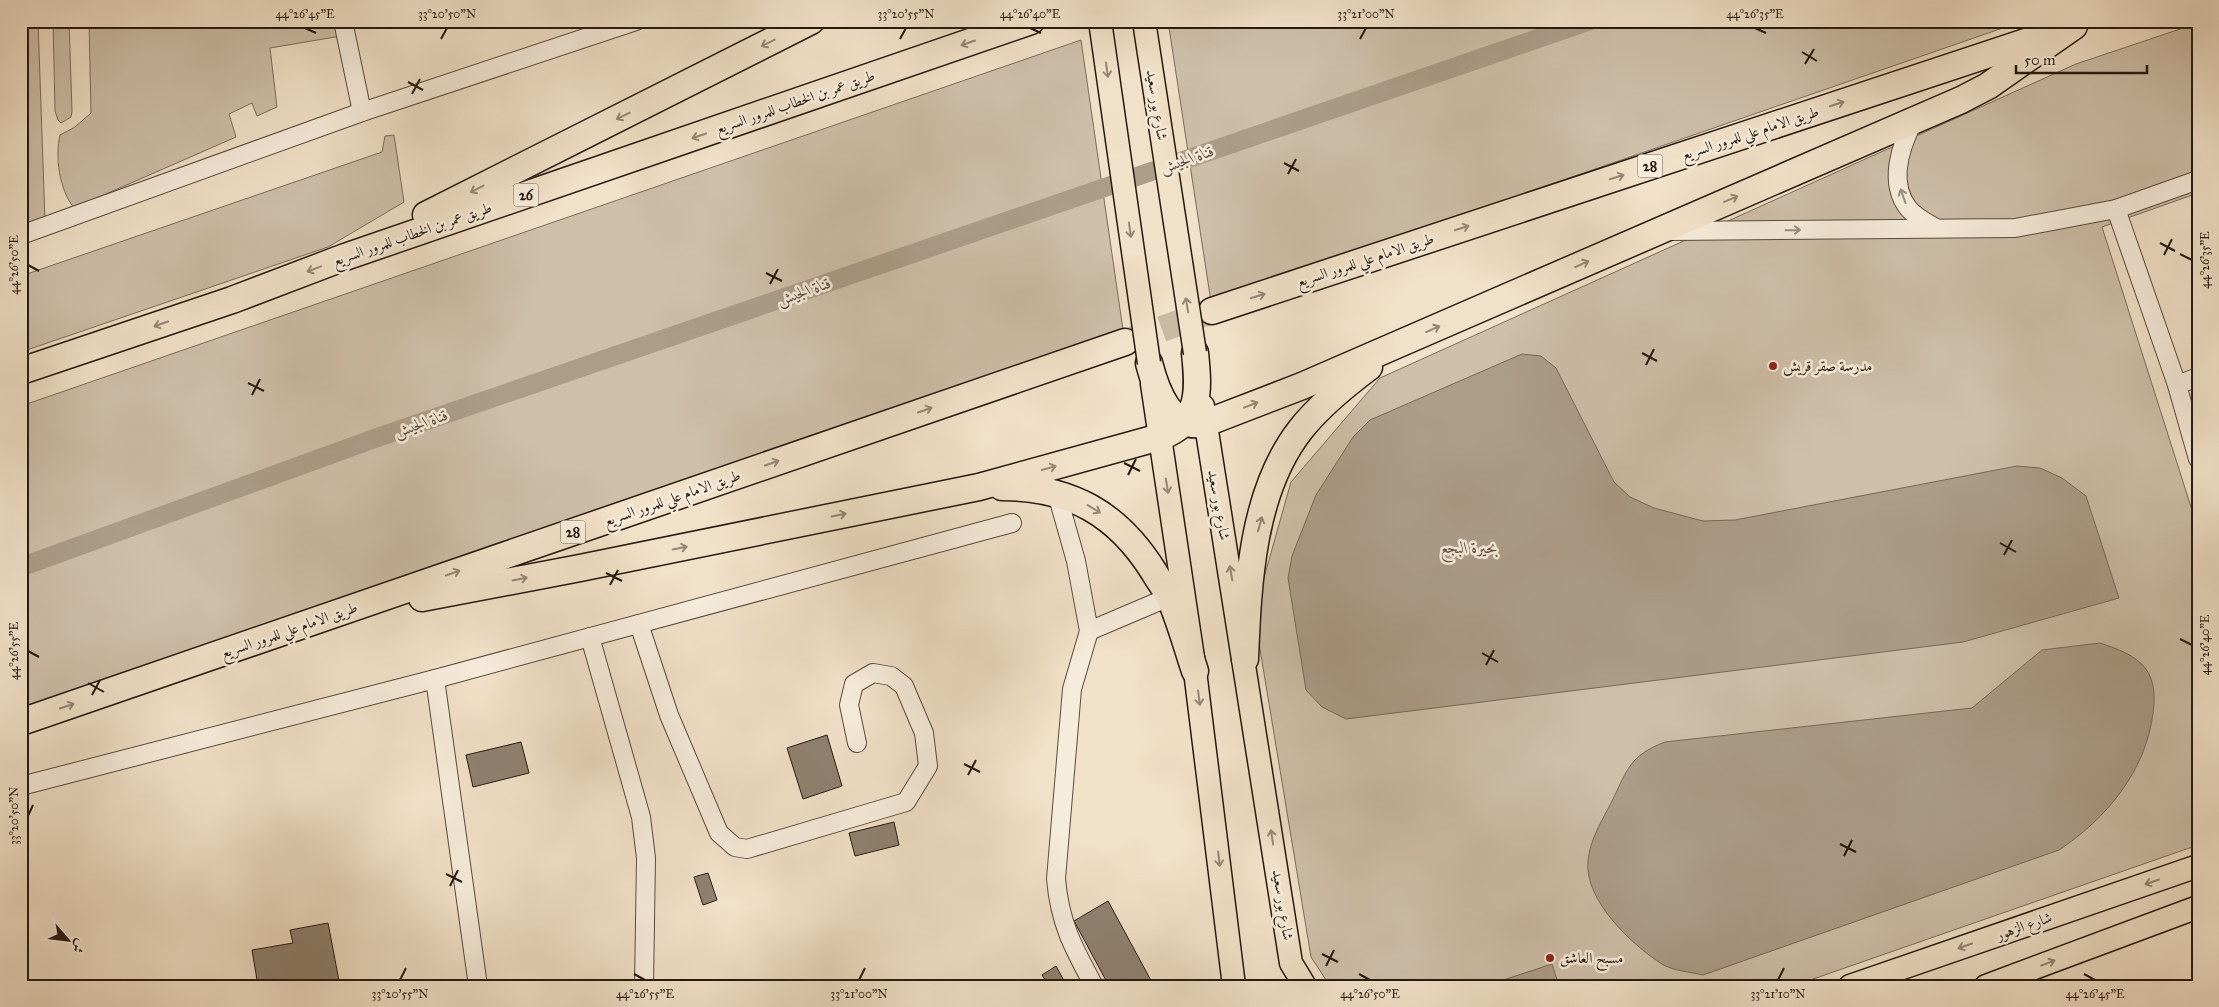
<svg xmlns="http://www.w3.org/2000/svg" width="2219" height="1007" font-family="'IM FELL Great Primer',Amiri,serif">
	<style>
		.green { fill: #cebfa9; stroke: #7a6c5c }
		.water { fill: #ac9d89; stroke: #766859 }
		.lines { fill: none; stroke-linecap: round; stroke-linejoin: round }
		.canal { stroke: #ac9d89; stroke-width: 19 }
		.building { fill: #8f8170; stroke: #251910 }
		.highway-tunnel { stroke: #c8b9a3; stroke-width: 26; stroke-dasharray: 26 13; stroke-linecap: butt }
		.minor-casing { stroke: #584b3e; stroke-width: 20 }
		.major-casing { stroke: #251910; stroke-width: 25 }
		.highway-casing { stroke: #251910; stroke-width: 29 }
		.minor { stroke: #f6ecdb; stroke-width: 18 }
		.major { stroke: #f1e1c8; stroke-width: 22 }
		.highway { stroke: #f1e1c8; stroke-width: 26 }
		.major-bridge-casing { stroke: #251910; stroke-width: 25; stroke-linecap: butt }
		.major-bridge { stroke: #f1e1c8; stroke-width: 22 }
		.oneway { stroke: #958775 }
		.oneway2 { stroke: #988d80 }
		.ticks { fill: none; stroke: #251910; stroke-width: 2 }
		.poi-dot { fill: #8f2418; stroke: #f6ecdb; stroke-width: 2 }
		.labels { text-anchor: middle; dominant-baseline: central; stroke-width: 5; stroke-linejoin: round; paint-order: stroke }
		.shield { fill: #f6ecdb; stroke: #64584d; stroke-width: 1 }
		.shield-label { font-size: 14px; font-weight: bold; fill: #251910 }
		.street-label { font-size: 15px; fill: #251910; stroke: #f6ecdb }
		.poi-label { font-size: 15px; fill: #251910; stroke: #f6ecdb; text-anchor: start }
		.water-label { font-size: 16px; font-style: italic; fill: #5b4e40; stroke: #f6ecdb }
		.neatline { fill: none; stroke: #251910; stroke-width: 2 }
		.ticks-label { font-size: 12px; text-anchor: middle; fill: #251910 }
	</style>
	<rect width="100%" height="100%" fill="#f1e1c8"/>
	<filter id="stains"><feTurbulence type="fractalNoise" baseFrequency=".004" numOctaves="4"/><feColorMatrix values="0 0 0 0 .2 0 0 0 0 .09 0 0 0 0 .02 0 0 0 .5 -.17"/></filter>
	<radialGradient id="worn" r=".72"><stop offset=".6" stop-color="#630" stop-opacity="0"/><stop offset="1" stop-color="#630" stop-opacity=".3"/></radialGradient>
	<g class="green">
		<path d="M21 21H38L45 221 21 238Z"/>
		<path d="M53 21H69L72 111 71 117 61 123 58 120 55 111Z"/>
		<path d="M89 21H338L341 36 270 48 277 107 257 116 252 103 229 114 236 137 74 208C59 189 55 157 60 135L75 127 91 113Z"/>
		<path d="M1168 21H2023L1211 302Z"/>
		<path d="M2198 23V193L2102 227 2198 529V845L1793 986H1330L1311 957 1254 613 1291 482 1380 378 2076 64Z"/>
		<path d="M1081 40 1123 330 21 710V406Z"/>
		<path d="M394 135 404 202 328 247 21 352V276L382 152 385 136Z"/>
	</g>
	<g class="water">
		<path d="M1522 354 1541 356 1556 368 1614 482 1630 497 1654 508 1703 521 1735 520 2017 466 2040 468 2062 478 2086 496 2119 598 1963 642 1346 719 1322 707 1306 690 1288 578 1292 556 1316 495 1353 437 1370 420Z"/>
		<path d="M2100 643C2115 648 2136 655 2146 669 2155 682 2155 698 2153 713 2146 771 2106 819 2059 850L1703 975C1691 972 1673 971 1662 964 1632 945 1584 900 1588 861 1590 839 1602 821 1612 801 1628 769 1629 756 1665 742L1972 708 2042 650Z"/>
		<path d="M1552 964 1559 986H1489L1488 985Z"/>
	</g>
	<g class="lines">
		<path class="canal" d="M21 567 376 438 1589 21"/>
	</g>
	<g class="building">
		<path d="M827 735 842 786 803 799 787 748Z"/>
		<path d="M521 742 529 773 473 787 466 755Z"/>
		<path d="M894 822 899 845 855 856 849 833Z"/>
		<path d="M708 873 717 900 703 905 694 877Z"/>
		<path d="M1108 901 1154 986H1109L1074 921Z"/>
		<path d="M328 923 340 986H258L252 950 293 943 290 930Z"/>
		<path d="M1056 966 1067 986H1049L1042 975Z"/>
	</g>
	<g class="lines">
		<path class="highway-tunnel" d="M1125 342 1212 311"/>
		<defs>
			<g id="minor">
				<path d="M343 21 362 112"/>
				<path d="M1914 120C1901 145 1888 182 1908 208 1915 217 1927 223 1936 228"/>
				<path d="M2116 209 2177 385 2198 459"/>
				<path d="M1670 231 2015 228 2116 209 2198 180"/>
				<path d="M21 235 362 112 636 21"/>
				<path d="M2177 385 2198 377"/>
				<path d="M1057 494 1076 561 1089 631 1072 689 1056 879C1060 924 1073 947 1094 986"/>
				<path d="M639 624 669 715 719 833 735 847 747 849 906 802 928 766 924 733 904 686 891 676 873 673 854 684 849 705 857 743"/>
				<path d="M1089 631 1169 597"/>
				<path d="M590 637 641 817 646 858 644 986"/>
				<path d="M435 679 478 986"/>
				<path d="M21 786 435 679 1012 523"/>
			</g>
			<g id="major">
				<path d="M1152 384 1195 671 1234 986"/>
				<path d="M1203 406 1291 963 1305 986"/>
				<path d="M1850 986 2198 866"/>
				<path d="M1986 986 2198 907"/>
			</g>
			<g id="highway">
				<path d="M426 215 811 21"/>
				<path d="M1212 311 2044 36"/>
				<path d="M1149 363C1156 390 1170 432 1206 423L1302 386 1961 100 1988 86 2074 26"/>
				<path d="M21 371 232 300 345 257 1031 21"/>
				<path d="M1002 487C1071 487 1118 514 1154 572 1159 581 1166 589 1170 598 1180 621 1187 647 1195 671"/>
				<path d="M422 598 580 568 979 487 1160 437C1201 422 1199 391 1195 353"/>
				<path d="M1245 659C1248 583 1252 491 1301 429 1320 405 1345 385 1369 367"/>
				<path d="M21 722 1125 342"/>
			</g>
		</defs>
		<use href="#minor" class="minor-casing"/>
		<use href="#major" class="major-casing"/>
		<use href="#highway" class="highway-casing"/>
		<use href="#minor" class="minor"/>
		<use href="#major" class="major"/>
		<use href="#highway" class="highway"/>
		<defs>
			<g id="major-bridge">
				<path d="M1100 21 1149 363"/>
				<path d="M1144 21 1195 353"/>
			</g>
		</defs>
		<use href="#major-bridge" class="major-bridge-casing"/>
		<use href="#major-bridge" class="major-bridge"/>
	</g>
	<defs><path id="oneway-shaft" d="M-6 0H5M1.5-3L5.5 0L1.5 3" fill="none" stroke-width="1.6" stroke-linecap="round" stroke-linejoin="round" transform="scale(1.25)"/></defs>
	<g class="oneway">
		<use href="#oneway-shaft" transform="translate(768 43) rotate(153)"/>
		<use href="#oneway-shaft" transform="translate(968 43) rotate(161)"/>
		<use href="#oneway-shaft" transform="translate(1107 70) rotate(82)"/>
		<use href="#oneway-shaft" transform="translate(1837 104) rotate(-18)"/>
		<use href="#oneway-shaft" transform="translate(623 116) rotate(153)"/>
		<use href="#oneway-shaft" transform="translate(699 136) rotate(161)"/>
		<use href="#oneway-shaft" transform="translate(1617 177) rotate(-18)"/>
		<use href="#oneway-shaft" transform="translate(477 189) rotate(153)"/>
		<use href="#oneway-shaft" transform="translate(1731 199) rotate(-23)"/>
		<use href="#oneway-shaft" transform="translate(1462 228) rotate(-18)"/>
		<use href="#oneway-shaft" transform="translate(1130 230) rotate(82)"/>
		<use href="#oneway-shaft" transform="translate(1582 264) rotate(-24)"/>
		<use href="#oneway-shaft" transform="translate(314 269) rotate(159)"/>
		<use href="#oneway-shaft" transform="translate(1258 296) rotate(-18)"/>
		<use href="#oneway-shaft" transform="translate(1187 305) rotate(-99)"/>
		<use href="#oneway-shaft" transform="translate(161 324) rotate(161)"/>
		<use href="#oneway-shaft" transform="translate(1433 329) rotate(-24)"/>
		<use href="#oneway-shaft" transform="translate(1251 405) rotate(-21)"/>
		<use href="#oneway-shaft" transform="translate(925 410) rotate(-19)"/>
		<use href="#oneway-shaft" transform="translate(772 463) rotate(-19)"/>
		<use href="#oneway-shaft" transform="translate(1049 468) rotate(-15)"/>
		<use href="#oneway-shaft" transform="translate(1167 486) rotate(81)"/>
		<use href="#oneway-shaft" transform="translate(1094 509) rotate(31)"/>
		<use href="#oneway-shaft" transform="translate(839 515) rotate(-12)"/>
		<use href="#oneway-shaft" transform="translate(1260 524) rotate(-74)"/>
		<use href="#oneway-shaft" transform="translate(680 548) rotate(-12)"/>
		<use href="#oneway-shaft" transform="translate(453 573) rotate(-19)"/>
		<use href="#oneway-shaft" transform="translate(1231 573) rotate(-100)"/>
		<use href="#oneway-shaft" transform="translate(520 579) rotate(-11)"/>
		<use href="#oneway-shaft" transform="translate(1199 698) rotate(83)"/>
		<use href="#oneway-shaft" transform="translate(67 706) rotate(-19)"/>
		<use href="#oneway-shaft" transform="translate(1272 837) rotate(-99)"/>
		<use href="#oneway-shaft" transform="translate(1219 859) rotate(83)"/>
		<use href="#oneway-shaft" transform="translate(2152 882) rotate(161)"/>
		<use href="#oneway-shaft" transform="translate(1965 946) rotate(161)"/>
		<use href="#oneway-shaft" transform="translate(2048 963) rotate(-21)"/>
	</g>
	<g class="oneway2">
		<use href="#oneway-shaft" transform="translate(1903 196) rotate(-110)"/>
		<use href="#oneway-shaft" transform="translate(1793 230) rotate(-1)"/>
	</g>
	<path class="ticks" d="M305 28 316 33M1030 28 1041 33M1755 28 1766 33M441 39 447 28M900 39 906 28M1360 39 1366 28M1802 52 1817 61M1805 64 1814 49M408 82 423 90M412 94 420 79M1284 163 1299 171M1288 174 1296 159M2160 243 2175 251M2180 254 2192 260M2164 255 2172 239M28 265 39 271M766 273 782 281M770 284 778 269M1642 353 1657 361M1646 365 1654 349M248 383 264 391M252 395 260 379M1124 463 1140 471M1128 475 1136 459M2000 543 2016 552M2004 555 2012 540M606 573 622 581M610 585 618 570M2180 639 2192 645M28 651 39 657M1482 653 1498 662M1486 665 1494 650M88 683 104 692M92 695 100 680M964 764 980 772M968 775 976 760M28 816 33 805M1840 844 1856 852M1844 856 1852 840M446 874 462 882M450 886 458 870M1322 954 1338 962M1326 966 1334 950M634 974 645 980M1359 974 1370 980M2084 974 2095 980M400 980 406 968M859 980 865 968M1778 980 1784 968"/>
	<g class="poi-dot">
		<circle cx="1773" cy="366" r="5"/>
		<circle cx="1550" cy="958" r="5"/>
	</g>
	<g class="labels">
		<g class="shield">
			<rect x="1637.5" y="154.5" width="25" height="23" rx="4"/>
			<rect x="513.5" y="183.5" width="25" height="23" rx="4"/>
			<rect x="560.5" y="520.5" width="25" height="23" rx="4"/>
		</g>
		<g class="shield-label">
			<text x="1650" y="166">28</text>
			<text x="526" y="195">26</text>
			<text x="573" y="532">28</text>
		</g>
		<g class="street-label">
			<text transform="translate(795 102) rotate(-19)">طريق عمر بن الخطاب للمرور السريع</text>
			<text transform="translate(1157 105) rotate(81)">شارع بور سعيد</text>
			<text transform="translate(1750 133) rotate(-18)">طريق الامام علي للمرور السريع</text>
			<text transform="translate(412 234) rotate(-19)">طريق عمر بن الخطاب للمرور السريع</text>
			<text transform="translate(1365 260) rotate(-18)">طريق الامام علي للمرور السريع</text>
			<text transform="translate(672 498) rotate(-19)">طريق الامام علي للمرور السريع</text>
			<text transform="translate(1219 505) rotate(80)">شارع بور سعيد</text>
			<text transform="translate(289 630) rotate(-19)">طريق الامام علي للمرور السريع</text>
			<text transform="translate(1283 905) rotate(81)">شارع بور سعيد</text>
			<text transform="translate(2024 926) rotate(-19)">شارع الزهور</text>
		</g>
		<g class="poi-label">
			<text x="1783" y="366">مدرسة صقر قريش</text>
			<text x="1560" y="958">مسبح العاشق</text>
		</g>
		<g class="water-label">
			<text transform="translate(1187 159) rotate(-19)">قناة الجيش</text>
			<text transform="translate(804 291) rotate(-19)">قناة الجيش</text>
			<text transform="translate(421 423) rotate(-19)">قناة الجيش</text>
			<text x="1469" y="547">بحيرة البجع</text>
		</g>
	</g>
	<rect width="2219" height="1007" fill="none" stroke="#f1e1c8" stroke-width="55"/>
	<g transform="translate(68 940) rotate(118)" stroke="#f6ecdb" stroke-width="4" paint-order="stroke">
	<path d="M0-4L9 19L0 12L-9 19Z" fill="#251910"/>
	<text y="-8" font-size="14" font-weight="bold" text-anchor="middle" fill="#251910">ش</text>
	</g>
	<path d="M2016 65v8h131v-8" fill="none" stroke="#251910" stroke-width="2.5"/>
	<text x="2024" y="65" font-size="15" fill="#251910" stroke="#f6ecdb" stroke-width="4" paint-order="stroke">50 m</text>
	<rect x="28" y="28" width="2164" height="952" class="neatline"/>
	<g class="ticks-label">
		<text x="305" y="18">44°26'45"E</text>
		<text x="447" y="18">33°20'50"N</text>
		<text x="906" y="18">33°20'55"N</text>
		<text x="1030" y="18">44°26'40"E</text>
		<text x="1366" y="18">33°21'00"N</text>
		<text x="1755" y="18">44°26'35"E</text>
		<text transform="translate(2205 260) rotate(-90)" y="4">44°26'35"E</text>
		<text transform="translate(14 265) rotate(-90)" y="4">44°26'50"E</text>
		<text transform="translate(2205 645) rotate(-90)" y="4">44°26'40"E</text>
		<text transform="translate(14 651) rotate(-90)" y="4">44°26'55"E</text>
		<text transform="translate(14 816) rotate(-90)" y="4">33°20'50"N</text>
		<text x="400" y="998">33°20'55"N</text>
		<text x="645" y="998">44°26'55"E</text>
		<text x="859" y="998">33°21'00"N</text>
		<text x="1370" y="998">44°26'50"E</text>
		<text x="1778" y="998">33°21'10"N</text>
		<text x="2095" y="998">44°26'45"E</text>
	</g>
	<rect width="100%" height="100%" filter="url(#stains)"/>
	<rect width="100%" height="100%" fill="url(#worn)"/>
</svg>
